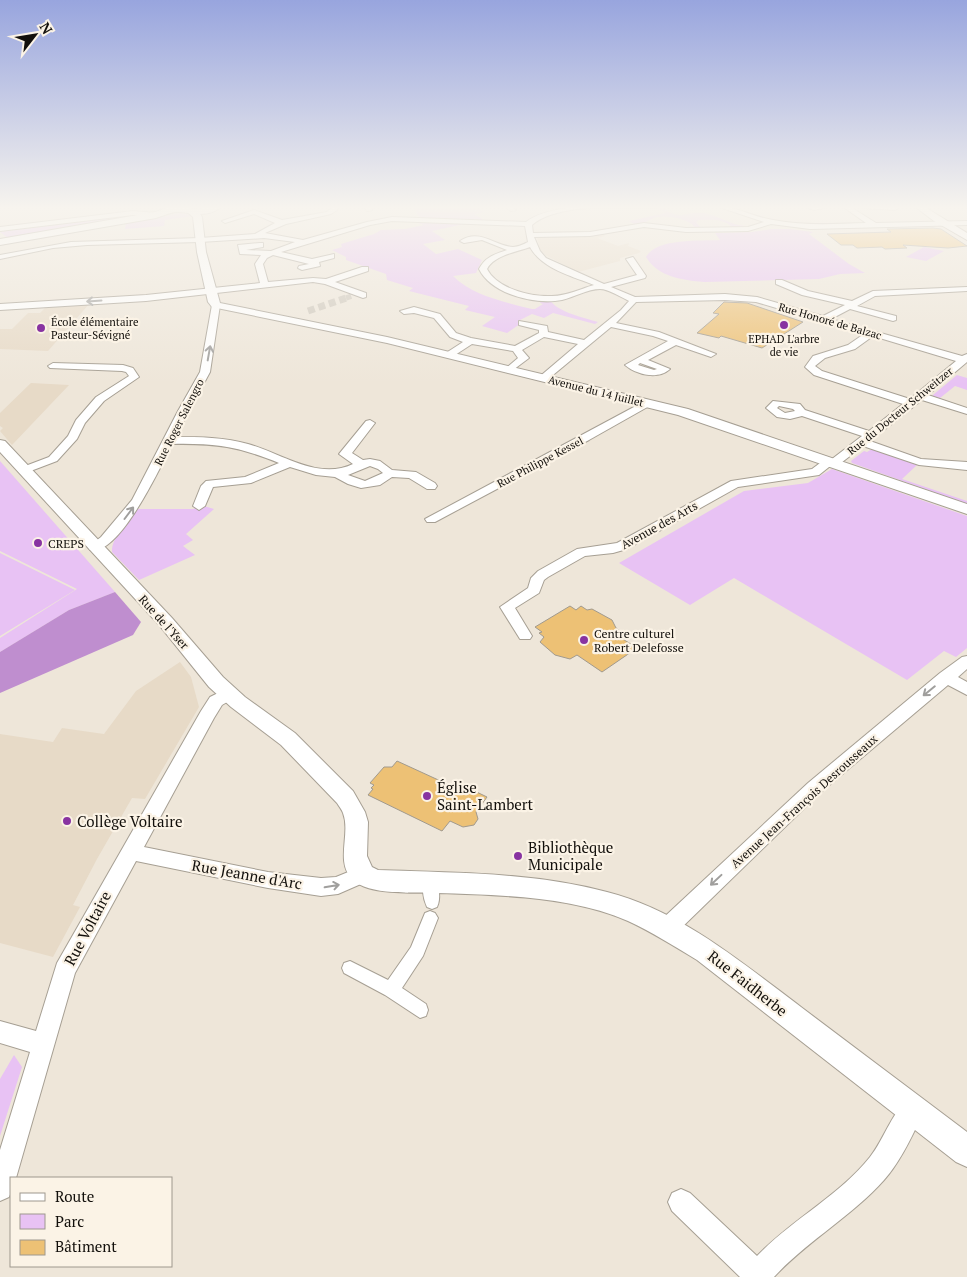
<svg xmlns="http://www.w3.org/2000/svg" width="967" height="1277" font-family="'PT Serif',serif">
	<style>
		.built { fill: #e7dac7 }
		.green { fill: #e8c2f4 }
		.forest { fill: #bf8ecf }
		.building { fill: #edc175; stroke: #a19a8e }
		.lines { fill: none; stroke-linecap: round; stroke-linejoin: round }
		.pedestrian-tunnel-far1 { stroke: #cdc6ba; stroke-width: 5.5; stroke-dasharray: 5.5 3; stroke-linecap: butt }
		.pedestrian-tunnel { stroke: #cdc6ba; stroke-width: 7; stroke-dasharray: 7 4; stroke-linecap: butt }
		.pedestrian-casing { stroke: #a69f93; stroke-width: 2 }
		.minor-casing { stroke: #a69f93; stroke-width: 2 }
		.tertiary-casing { stroke: #a69f93; stroke-width: 2 }
		.secondary-casing { stroke: #a69f93; stroke-width: 2 }
		.pedestrian { fill: #fff; fill-rule: evenodd }
		.minor { fill: #fff; fill-rule: evenodd }
		.tertiary { fill: #fff; fill-rule: evenodd }
		.secondary { fill: #fff; fill-rule: evenodd }
		.oneway { stroke: #a09f9d }
		.poi-dot { fill: #8833a1; stroke: #fbf3e6; stroke-width: 2 }
		.labels { text-anchor: middle; dominant-baseline: central; stroke-width: 4.5; stroke-linejoin: round; paint-order: stroke }
		.far-street-label { font-size: 11px; fill: #120f0b; stroke: #fbf3e6 }
		.far-poi-label { font-size: 11px; fill: #120f0b; stroke: #fbf3e6; text-anchor: start }
		.street-label { font-size: 12px; fill: #120f0b; stroke: #fbf3e6 }
		.poi-label { font-size: 12px; fill: #120f0b; stroke: #fbf3e6; text-anchor: start }
		.near-poi-label { font-size: 15px; fill: #120f0b; stroke: #fbf3e6; text-anchor: start }
		.near-street-label { font-size: 15px; fill: #120f0b; stroke: #fbf3e6 }
	</style>
	<rect width="100%" height="100%" fill="#eee6d9"/>
	<g class="built">
		<path d="M603 234 605 236 597 238 618 246 629 243 628 246 641 251 639 253 620 258V261L578 272 545 255 540 249 537 238 542 236Z"/>
		<path d="M90 303 48 351 0 349V329H12L28 313H40L47 306Z"/>
		<path d="M31 383 69 385 12 445 0 431 3 428 0 426V413Z"/>
		<path d="M180 662 191 677 199 707 145 799 132 798 97 859 73 905 80 907 53 957 0 943V734L53 742 62 728 104 734 136 691Z"/>
	</g>
	<g class="green">
		<path d="M412 206H472L485 212 474 214 486 221 420 218Z"/>
		<path d="M654 207H663C678 223 691 209 708 214 720 217 732 225 745 226L733 228C723 218 712 220 699 220L696 222 702 229 693 228 695 227C689 219 667 215 657 217 646 220 639 229 629 221L665 213V212Z"/>
		<path d="M181 213 193 216 165 220 164 226 125 229 126 223Z"/>
		<path d="M136 214 143 215 8 238 0 232Z"/>
		<path d="M410 220 469 223 432 231 445 240 423 244 436 254 458 249 482 260 476 273 453 276C473 296 505 302 532 309H535L543 304 540 303 542 300H550C557 312 585 318 598 322L595 324 553 313 544 318 532 314 518 321 520 324 507 333 482 326 495 317 465 310 469 306 409 291 413 288 387 280 386 274 346 260V257L332 250 342 247 341 244 374 234 381 230 405 229 424 225Z"/>
		<path d="M772 229H789L813 232 809 234 849 264 865 273 840 274 819 279 704 282C682 280 658 277 646 257 656 238 700 241 720 240L715 233 752 232Z"/>
		<path d="M924 247 944 251 926 261 906 257Z"/>
		<path d="M957 375 967 378V390L955 386 940 398 933 396V395Z"/>
		<path d="M872 449 917 465 902 479 967 501V504L852 463 851 461 864 451 867 452Z"/>
		<path d="M0 461 115 592 69 610 0 652V638L77 589 0 551Z"/>
		<path d="M832 469 967 516V648L956 657 944 651 907 680 734 578 690 605 619 563 744 491 808 483Z"/>
		<path d="M196 506H204L214 509 186 534 193 540 183 546 195 555 139 580 112 552C111 538 129 520 137 509H194Z"/>
		<path d="M0 553 75 590 0 636Z"/>
		<path d="M14 1055 22 1067 0 1136V1079Z"/>
	</g>
	<path class="forest" d="M115 592 141 622 133 635 0 693V652L69 610Z"/>
	<g class="building">
		<path d="M933 228 941 229 967 246 948 248 903 245 907 248 885 249 882 247 857 248 853 245H841L827 234 891 232 887 229Z"/>
		<path d="M724 302 747 303 803 322 762 348 721 336 719 338 697 333 719 314 713 313Z"/>
		<path d="M570 606 576 610 581 606 587 610 592 609 612 620 616 628 623 633 618 636 637 648 602 672 577 655 570 659 555 655 540 642 544 637 539 633 542 632 535 627Z"/>
		<path d="M397 761 458 789 462 785 487 797 476 812 478 819 474 825 463 827 450 821 442 831 368 795 373 789 371 788 374 785 370 783 384 767H392Z"/>
	</g>
	<g class="lines">
		<path class="pedestrian-tunnel-far1" d="M346 298 352 296"/>
		<path class="pedestrian-tunnel" d="M308 311 349 297"/>
		<defs>
			<g id="pedestrian">
				<path d="M430 876 435 878C439 885 441 899 437 907L432 909 427 907C423 899 421 885 425 878Z"/>
				<path d="M430 911 435 913 438 918 423 956 402 988 426 1004 428 1010 426 1016 420 1018 385 995 344 973 342 968 344 963 350 961 388 980 411 947 425 913Z"/>
			</g>
			<g id="minor">
				<path d="M333 206H339L337 210 331 214 286 224 265 233 303 240 367 222 392 217 526 222C551 202 629 203 660 206L657 208C623 208 559 202 532 225L533 233 590 232 644 223 686 228 748 227 764 222 716 206C736 206 753 217 773 220 804 226 835 224 866 223L842 206H849L876 223 967 221V225L810 229 771 224 748 231 686 232 644 227 590 236 534 237 540 251 546 258 604 284 637 275 626 259 633 257 646 276 645 278 611 287 635 297 725 294 757 297 823 316 845 305 802 295 776 284V280H782L808 291 852 301 873 291 967 287V291L875 296 857 306 896 316V320L893 321 850 309 831 319 962 356 967 354V362L928 395 967 408V414L922 400 870 441 921 459 967 462V470L919 465 863 446 837 466 829 467 819 475 738 487 627 549 613 553 585 556 548 577 544 580 539 593 515 608 532 636 530 639H520L500 607 528 588 531 578 538 571 577 549 617 543 731 481 812 469 824 460 832 459 862 436 802 416 790 419 777 417 766 408 773 401 800 404 805 410 869 431 903 404 814 375 805 367 813 356 848 345 864 334 756 302 725 300 636 302 616 323 659 332 716 354 711 357 676 345 648 360 670 369C658 380 637 375 625 365L668 341 653 336 611 327 547 380H539L538 378 578 344 544 337 522 350 529 358 509 373 504 370 518 358 513 351 472 344 452 357H446V353L463 342 450 337 434 318 414 313 404 314 400 311 414 307 440 314 456 333 471 338 515 346 539 333V330L519 325V321L547 326 548 332 584 340 621 310 629 301C621 297 608 289 600 289 588 289 574 297 562 300 536 305 492 295 479 269 485 257 495 254 507 250L482 240 464 243 460 241C480 228 494 246 513 247 518 247 524 244 528 242L525 226 392 221 370 225 281 252 312 259 334 254V258L319 262 320 266 302 270 298 268 299 266 309 264 273 255 267 258 263 264 268 282 313 278 326 279 362 267H368V271L335 282 366 293V297L363 298 325 284 313 282 146 301 0 310V304L146 295 260 283 255 264 261 255 240 254 238 245 260 243H263V247L246 250 271 251 295 242 264 238 200 242 87 245 53 248 0 259V255L71 242 200 238 255 234 275 223 254 214 225 223 222 221 254 210 282 220 327 212ZM530 247C542 269 572 276 594 285 580 289 567 296 552 296 532 297 497 289 487 269 494 255 517 252 530 247ZM873 336 956 361 910 399 822 371 815 366 825 358 855 349ZM640 363 657 369 654 370 638 365ZM779 406 793 409 795 411 785 413 777 408Z"/>
				<path d="M364 206H370L372 210 367 211Z"/>
				<path d="M503 206H510L516 210 511 211Z"/>
				<path d="M802 206H833L814 210Z"/>
				<path d="M859 206H889L898 208 895 210 862 208Z"/>
				<path d="M133 211 156 213 159 215 156 217 133 215 0 231V227Z"/>
				<path d="M216 302 220 305 210 372 175 437C200 437 224 437 248 444 281 453 318 481 353 464L339 454 366 421 370 420 375 423 352 453 363 460 370 459 380 461 392 470 416 472 435 483 437 486 435 489H427L409 478 392 477 380 485 361 488 348 484 335 477 316 475 290 467 251 483 213 487 205 506 199 510 193 506 201 486 206 481 245 477 279 463C240 447 215 443 172 444 161 466 119 557 90 550L88 547 101 537 132 500 178 411 200 372 212 305ZM370 466 378 469 383 473 365 481 348 475Z"/>
				<path d="M53 363 123 365 133 368 139 377 104 401 85 423 77 439 57 461 28 472H20L18 470 20 468 49 457 68 436 76 420 96 397 129 376 126 372 122 371 50 368 48 366Z"/>
				<path d="M647 400 651 401 652 403 651 405 589 440 435 522H427L425 519Z"/>
				<path d="M967 656V669L958 677 967 682V695L948 685 820 793 675 934 668 936 661 934 658 927 661 920 808 783 940 673 962 657Z"/>
				<path d="M228 688 234 690 236 694 234 698 222 705 214 718 144 847 268 872 321 878 336 877 363 866 370 868 373 874 370 880 338 894 321 896 268 888 136 861 75 973 16 1178H11V1192L9 1197 0 1201V1150L30 1052 0 1043V1021L36 1031 57 963 201 711 210 697Z"/>
				<path d="M912 1098 921 1101 924 1110C914 1133 901 1161 884 1180 851 1217 807 1241 774 1277H740L672 1211 668 1202 672 1193 681 1189 690 1193 757 1256C791 1220 839 1196 870 1157 884 1140 894 1106 912 1098Z"/>
			</g>
			<g id="tertiary">
				<path d="M914 206H923L967 233V240L934 221Z"/>
				<path d="M190 208 199 212 202 217 206 252 220 303 387 337 688 409 967 504V514L678 415 387 343 212 307 208 302 197 252 193 217 186 211Z"/>
				<path d="M0 440 5 441 172 618 223 677 245 697 295 733 353 791 365 812 368 822 367 856 372 867 378 870C455 873 533 872 607 892 681 911 741 962 801 1007 856 1049 912 1090 967 1132V1167L956 1162 697 960C674 946 652 932 628 921 571 896 498 895 437 893 415 892 368 896 352 879 335 861 351 834 343 813 342 810 339 806 337 803L281 745 231 707 209 687 160 626 0 452Z"/>
			</g>
			<path id="secondary" d="M174 206H183L192 209 222 206C209 218 194 213 179 212 173 211 163 216 156 218L0 245V239L155 212Z"/>
		</defs>
		<use href="#pedestrian" class="pedestrian-casing"/>
		<use href="#minor" class="minor-casing"/>
		<use href="#tertiary" class="tertiary-casing"/>
		<use href="#secondary" class="secondary-casing"/>
		<use href="#pedestrian" class="pedestrian"/>
		<use href="#minor" class="minor"/>
		<use href="#tertiary" class="tertiary"/>
		<use href="#secondary" class="secondary"/>
	</g>
	<defs><path id="oneway-shaft" d="M-6 0H5M1.5-3L5.5 0L1.5 3" fill="none" stroke-width="1.6" stroke-linecap="round" stroke-linejoin="round" transform="scale(1.25)"/></defs>
	<g class="oneway">
		<use href="#oneway-shaft" transform="translate(94 301) rotate(176)"/>
		<use href="#oneway-shaft" transform="translate(209 353) rotate(-80)"/>
		<use href="#oneway-shaft" transform="translate(129 513) rotate(-53)"/>
		<use href="#oneway-shaft" transform="translate(929 691) rotate(141)"/>
		<use href="#oneway-shaft" transform="translate(716 880) rotate(137)"/>
		<use href="#oneway-shaft" transform="translate(332 886) rotate(-10)"/>
	</g>
	<linearGradient id="sky" x2="0" y2="1"><stop stop-color="#98a5de"/><stop offset="0.54" stop-color="#f7f4ee"/><stop offset="1" stop-color="#f7f4ee" stop-opacity="0"/></linearGradient>
	<rect width="967" height="384" fill="url(#sky)"/>
	<g class="poi-dot">
		<circle cx="784" cy="325" r="5"/>
		<circle cx="41" cy="328" r="5"/>
		<circle cx="38" cy="543" r="5"/>
		<circle cx="584" cy="640" r="5"/>
		<circle cx="427" cy="796" r="5"/>
		<circle cx="67" cy="821" r="5"/>
		<circle cx="518" cy="856" r="5"/>
	</g>
	<g class="labels">
		<g class="far-street-label">
			<text transform="translate(830 321) rotate(16)">Rue Honoré de Balzac</text>
			<text transform="translate(596 391) rotate(14)">Avenue du 14 Juillet</text>
			<text transform="translate(900 411) rotate(-39)">Rue du Docteur Schweitzer</text>
			<text transform="translate(179 422) rotate(-63)">Rue Roger Salengro</text>
			<text transform="translate(540 462) rotate(-28)">Rue Philippe Kessel</text>
		</g>
		<g class="far-poi-label">
			<text x="51" y="322">École élémentaire<tspan x="51" dy="13">Pasteur-Sévigné</tspan></text>
			<text x="784" y="339" text-anchor="middle">EPHAD L'arbre<tspan x="784" dy="13">de vie</tspan></text>
		</g>
		<g class="street-label">
			<text transform="translate(659 525) rotate(-29)">Avenue des Arts</text>
			<text transform="translate(164 622) rotate(48)">Rue de l'Yser</text>
			<text transform="translate(804 801) rotate(-42)">Avenue Jean-François Desrousseaux</text>
		</g>
		<g class="poi-label">
			<text x="48" y="543">CREPS</text>
			<text x="594" y="633">Centre culturel<tspan x="594" dy="14">Robert Delefosse</tspan></text>
		</g>
		<g class="near-poi-label">
			<text x="437" y="787">Église<tspan x="437" dy="17">Saint-Lambert</tspan></text>
			<text x="77" y="821">Collège Voltaire</text>
			<text x="528" y="847">Bibliothèque<tspan x="528" dy="17">Municipale</tspan></text>
		</g>
		<g class="near-street-label">
			<text transform="translate(247 874) rotate(10)">Rue Jeanne d'Arc</text>
			<text transform="translate(87 928) rotate(-62)">Rue Voltaire</text>
			<text transform="translate(748 983) rotate(38)">Rue Faidherbe</text>
		</g>
	</g>
	<rect x="10" y="1177" width="162" height="90" fill="#fbf3e6" stroke="#9e988e"/>
	<rect x="20" y="1193" width="25" height="8" fill="#ffffff" stroke="#9e988e"/>
	<text x="55" y="1202" font-size="15" fill="#120f0b">Route</text>
	<rect x="20" y="1214" width="25" height="15" fill="#e8c2f4" stroke="#9e988e"/>
	<text x="55" y="1227" font-size="15" fill="#120f0b">Parc</text>
	<rect x="20" y="1240" width="25" height="15" fill="#edc175" stroke="#9e988e"/>
	<text x="55" y="1252" font-size="15" fill="#120f0b">Bâtiment</text>
	<g transform="translate(35 35) rotate(59)" stroke="#fbf3e6" stroke-width="4" paint-order="stroke">
	<path d="M0-4L9 19L0 12L-9 19Z" fill="#120f0b"/>
	<text y="-8" font-size="14" font-weight="bold" text-anchor="middle" fill="#120f0b">N</text>
	</g>
</svg>
